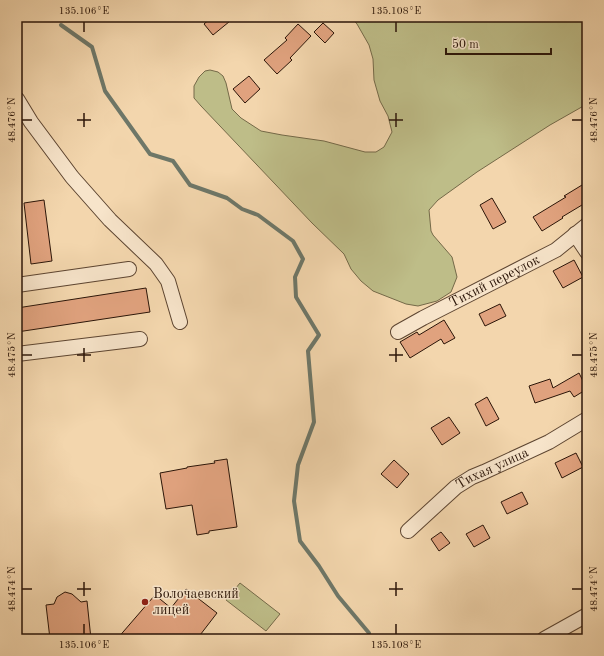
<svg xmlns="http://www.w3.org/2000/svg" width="604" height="656" font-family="'Old Standard TT',serif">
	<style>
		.green { fill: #bebd88; stroke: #746948 }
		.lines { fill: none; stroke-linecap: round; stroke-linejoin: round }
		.stream { stroke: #6e7768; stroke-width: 4 }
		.building { fill: #e0a27e; stroke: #2b1508 }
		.minor-casing { stroke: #5d4531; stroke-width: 16 }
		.minor { stroke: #f7e4ca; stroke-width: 14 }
		.ticks { fill: none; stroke: #2b1508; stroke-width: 1.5 }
		.poi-dot { fill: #8f2418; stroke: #f7e4ca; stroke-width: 1.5 }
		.labels { text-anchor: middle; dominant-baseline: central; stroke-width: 3; stroke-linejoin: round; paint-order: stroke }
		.street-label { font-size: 14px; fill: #2b1508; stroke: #f7e4ca }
		.poi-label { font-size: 14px; fill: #2b1508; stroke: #f7e4ca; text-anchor: start }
		.neatline { fill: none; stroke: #2b1508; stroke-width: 1.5 }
		.ticks-label { font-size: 10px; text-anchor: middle; fill: #2b1508 }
	</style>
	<rect width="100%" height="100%" fill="#f3d6ad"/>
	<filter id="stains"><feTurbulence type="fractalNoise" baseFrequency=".005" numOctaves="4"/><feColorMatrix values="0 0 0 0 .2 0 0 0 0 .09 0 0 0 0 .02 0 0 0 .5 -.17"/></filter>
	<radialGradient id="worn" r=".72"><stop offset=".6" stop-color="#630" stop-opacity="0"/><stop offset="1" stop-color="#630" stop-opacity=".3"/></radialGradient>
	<g class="green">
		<path d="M351 17H587V104L550 125 477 172 438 200 429 210 431 231 433 235 452 257 457 277 451 292 437 301 418 306 406 304 373 291 361 281 351 269 344 254 312 223 201 106 194 98V86L199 77 205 71 210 70 218 72 223 76 226 83 232 109 241 118 261 131 282 135 324 141 365 152H376L384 147 392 132 388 116 380 101 374 80 373 59 369 45 357 24Z"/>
		<path d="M240 583 280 614 266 631 226 600Z"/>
	</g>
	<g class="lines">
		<path class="stream" d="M61 25 92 47 105 91 150 154 173 161 190 185 227 198 242 209 258 215 293 241 303 259 295 277 296 297 319 335 308 351 314 422 298 465 294 501 300 541 319 566 338 596 369 633 370 639"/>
	</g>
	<g class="building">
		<path d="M212 17H235L213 35 204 24Z"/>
		<path d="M323 23 334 33 325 43 314 32Z"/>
		<path d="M298 24 311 36 290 58 292 60 277 74 264 60 287 40 285 38Z"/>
		<path d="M249 76 260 89 245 103 233 89Z"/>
		<path d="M587 182V202L562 217 563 218 542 231 533 217 566 197 564 196Z"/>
		<path d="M492 198 506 222 493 229 480 205Z"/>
		<path d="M44 200 52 261 31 264 24 203Z"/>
		<path d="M574 260 583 277 563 288 553 271Z"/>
		<path d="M146 288 150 312 17 332V308Z"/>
		<path d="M500 304 506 316 485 326 479 314Z"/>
		<path d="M444 320 455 338 444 344 441 339 410 358 400 342 417 332 419 335Z"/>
		<path d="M579 373 587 389 574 397 570 391 535 403 529 386 550 379 553 388Z"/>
		<path d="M487 397 499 419 486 426 475 404Z"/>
		<path d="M449 417 460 433 442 445 431 428Z"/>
		<path d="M576 453 583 467 562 478 555 463Z"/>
		<path d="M227 459 237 527 209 531V533L197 535 192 505 166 509 160 473 187 468V467L215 463 214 461Z"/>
		<path d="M394 460 409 474 397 488 381 474Z"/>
		<path d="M522 492 528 504 507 514 501 502Z"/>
		<path d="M483 525 490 538 474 547 466 534Z"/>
		<path d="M441 532 450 543 439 551 431 539Z"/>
		<path d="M186 589 217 613 197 639H117L155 595 171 608Z"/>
		<path d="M65 592 72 594 81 602 87 601 91 639H50L46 605 54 604 57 597Z"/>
	</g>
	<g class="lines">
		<defs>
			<g id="minor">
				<path d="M17 99 31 122 72 177 110 220 156 264 168 281 180 322"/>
				<path d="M575 234 587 252"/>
				<path d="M17 285 129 269"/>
				<path id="s1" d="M398 332 423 318 556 250 587 225"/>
				<path d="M17 354 140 339"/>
				<path id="s2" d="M408 531 456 487 472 477 484 472 549 442 587 419"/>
				<path d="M544 639 587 615"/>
			</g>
		</defs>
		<use href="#minor" class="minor-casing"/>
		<use href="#minor" class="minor"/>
	</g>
	<path class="ticks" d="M84 22V32M396 22V32M84 113V127M396 113V127M22 120H32M77 120H91M389 120H403M572 120H582M84 348V362M396 348V362M22 355H32M77 355H91M389 355H403M572 355H582M84 582V596M396 582V596M22 589H32M77 589H91M389 589H403M572 589H582M84 624V634M396 624V634"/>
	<circle class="poi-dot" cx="145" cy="602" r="4"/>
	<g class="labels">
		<g class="street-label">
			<text stroke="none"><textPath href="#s1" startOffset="109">Тихий переулок</textPath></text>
			<text stroke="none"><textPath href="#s2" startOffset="106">Тихая улица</textPath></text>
		</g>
		<g class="poi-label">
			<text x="153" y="594">Волочаевский<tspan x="153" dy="16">лицей</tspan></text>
		</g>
	</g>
	<rect width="604" height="656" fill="none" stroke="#f3d6ad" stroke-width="44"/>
	<path d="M446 48v6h105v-6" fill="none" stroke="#2b1508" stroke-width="2"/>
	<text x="452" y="48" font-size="12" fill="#2b1508" stroke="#f7e4ca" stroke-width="3" paint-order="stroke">50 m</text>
	<rect x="22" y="22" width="560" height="612" class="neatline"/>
	<g class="ticks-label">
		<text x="84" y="14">135.106°E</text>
		<text x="396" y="14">135.108°E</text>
		<text transform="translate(11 120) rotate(-90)" y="4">48.476°N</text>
		<text transform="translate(593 120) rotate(-90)" y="4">48.476°N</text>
		<text transform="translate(11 355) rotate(-90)" y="4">48.475°N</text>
		<text transform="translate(593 355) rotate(-90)" y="4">48.475°N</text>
		<text transform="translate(11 589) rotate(-90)" y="4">48.474°N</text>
		<text transform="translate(593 589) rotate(-90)" y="4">48.474°N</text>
		<text x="84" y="648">135.106°E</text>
		<text x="396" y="648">135.108°E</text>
	</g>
	<rect width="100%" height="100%" filter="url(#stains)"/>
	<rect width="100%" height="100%" fill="url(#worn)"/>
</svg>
